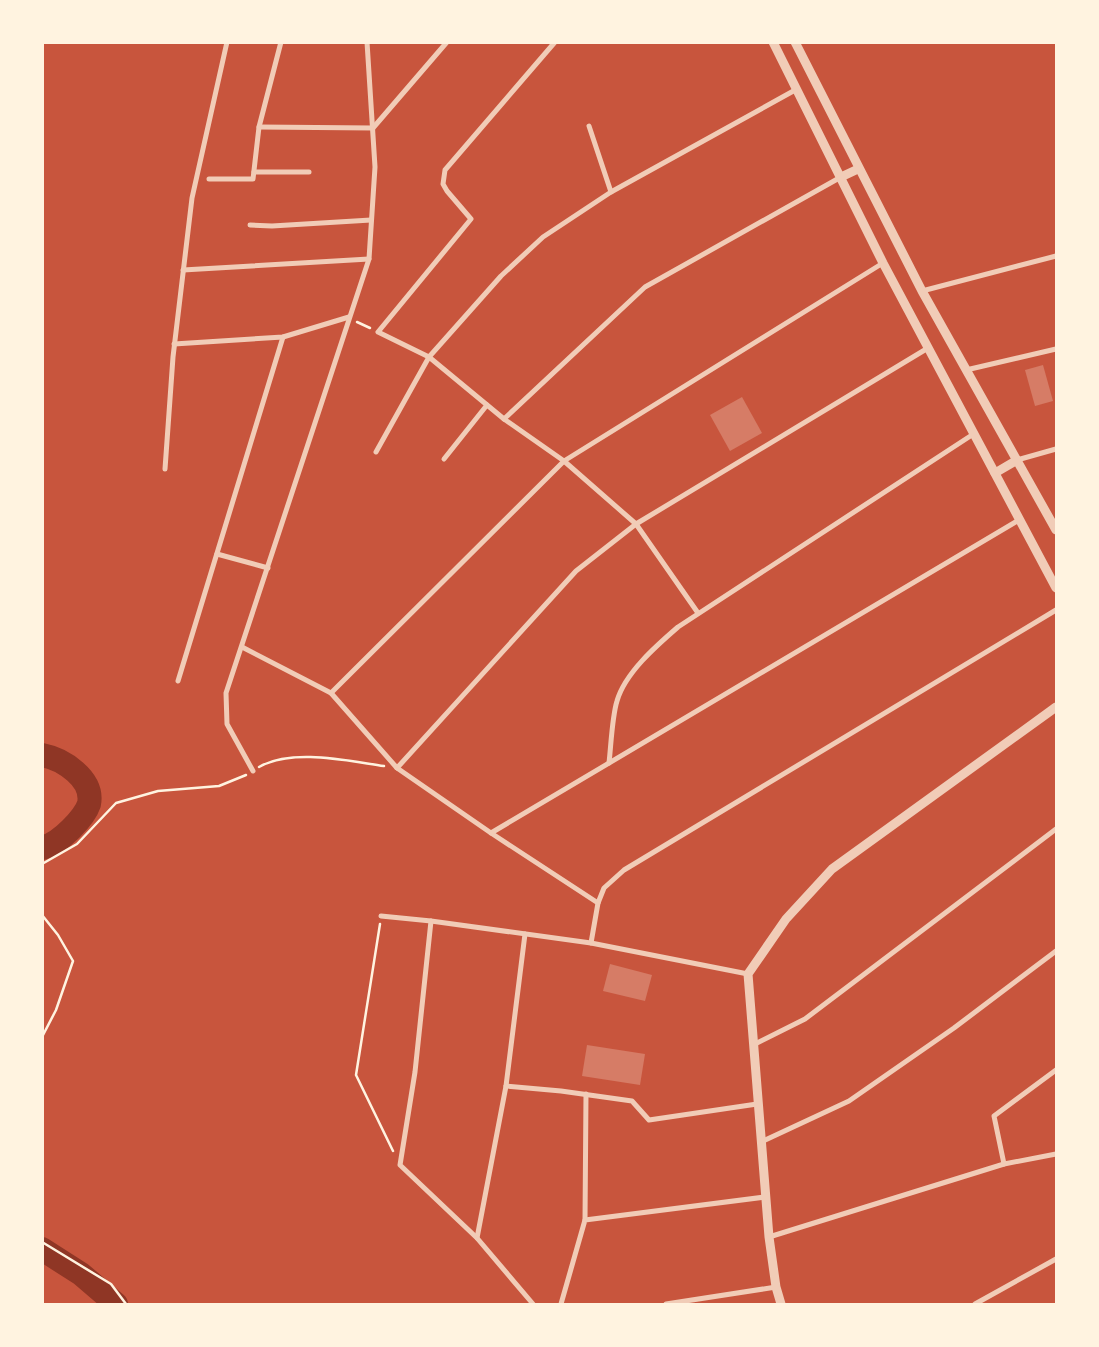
<svg xmlns="http://www.w3.org/2000/svg" width="1099" height="1347" font-family="Roboto,sans-serif">
	<style>
		.lines { fill: none; stroke-linecap: round; stroke-linejoin: round }
		.river { stroke: #8f3625; stroke-width: 24 }
		.building { fill: #d67c66 }
		.path { stroke: #fff3e0; stroke-width: 2.5 }
		.minor { stroke: #f1ccb7; stroke-width: 5 }
		.tertiary { stroke: #f1ccb7; stroke-width: 9 }
	</style>
	<rect width="100%" height="100%" fill="#c8553d"/>
	<g class="lines">
		<g class="river">
			<path d="M42 755C63 759 94 779 89 804 86 813 78 822 71 829 63 837 54 845 42 848"/>
			<path d="M42 1249 81 1274 116 1304"/>
		</g>
	</g>
	<g class="building">
		<path d="M1043 365 1053 401 1035 406 1025 370Z"/>
		<path d="M742 397 762 433 730 451 710 415Z"/>
		<path d="M610 964 652 975 645 1001 603 991Z"/>
		<path d="M587 1045 645 1054 640 1085 582 1076Z"/>
	</g>
	<g class="lines">
		<g class="path">
			<path d="M357 322 370 328"/>
			<path d="M259 767C292 748 348 761 384 766"/>
			<path d="M42 864 77 844 116 803 158 791 219 786 246 775"/>
			<path d="M42 915 58 935 73 961 56 1010 42 1037"/>
			<path d="M380 924 356 1075 393 1151"/>
			<path d="M42 1242 111 1284 126 1304"/>
		</g>
		<g class="minor">
			<path d="M555 42 445 170 443 184 447 191 471 219 378 332 429 357 504 419 564 461 636 524 698 613"/>
			<path d="M589 126 611 192"/>
			<path d="M259 127 373 128 447 42"/>
			<path d="M254 172H309"/>
			<path d="M209 179H253L259 127 281 42"/>
			<path d="M250 225 272 226 371 220"/>
			<path d="M183 270 369 259"/>
			<path d="M922 291 1056 256"/>
			<path d="M174 344 283 337 349 317"/>
			<path d="M966 370 1056 349"/>
			<path d="M504 419 645 287 841 177"/>
			<path d="M376 452 429 357 501 276 543 237 611 192 797 89"/>
			<path d="M444 459 487 405"/>
			<path d="M1017 460 1056 449"/>
			<path d="M165 469 173 357 192 198 227 42"/>
			<path d="M217 554 268 568"/>
			<path d="M242 647 331 693 397 768 491 833 598 903"/>
			<path d="M178 681 283 337"/>
			<path d="M331 693 564 461 883 263"/>
			<path d="M609 763C611 746 612 717 617 701 625 673 656 646 678 627L975 433"/>
			<path d="M397 768 576 571 636 524 928 348"/>
			<path d="M253 771 227 724 226 693 369 259 375 167 367 42"/>
			<path d="M491 833 1019 520"/>
			<path d="M381 916 431 921 591 943 748 974"/>
			<path d="M431 921 415 1072 400 1165 477 1238"/>
			<path d="M525 934 506 1086 477 1238 533 1304"/>
			<path d="M591 943 598 903 604 888 624 870 1056 610"/>
			<path d="M753 1045 805 1019 1056 829"/>
			<path d="M506 1086 561 1091 632 1101 649 1120 757 1104"/>
			<path d="M761 1142 849 1101 954 1028 1056 951"/>
			<path d="M1004 1164 994 1116 1056 1070"/>
			<path d="M585 1220 586 1094"/>
			<path d="M769 1237 1004 1164 1056 1154"/>
			<path d="M561 1304 585 1220 765 1197"/>
			<path d="M666 1304 776 1287"/>
			<path d="M975 1304 1056 1259"/>
		</g>
		<g class="tertiary">
			<path d="M773 42 883 263 1056 588"/>
			<path d="M795 42 922 291 1056 530"/>
			<path d="M841 177 858 169"/>
			<path d="M995 473 1017 460"/>
			<path d="M781 1304 776 1287 769 1237 748 974 786 919 832 869 1056 707"/>
		</g>
	</g>
	<rect width="1099" height="1347" fill="none" stroke="#fff3e0" stroke-width="88"/>
</svg>
